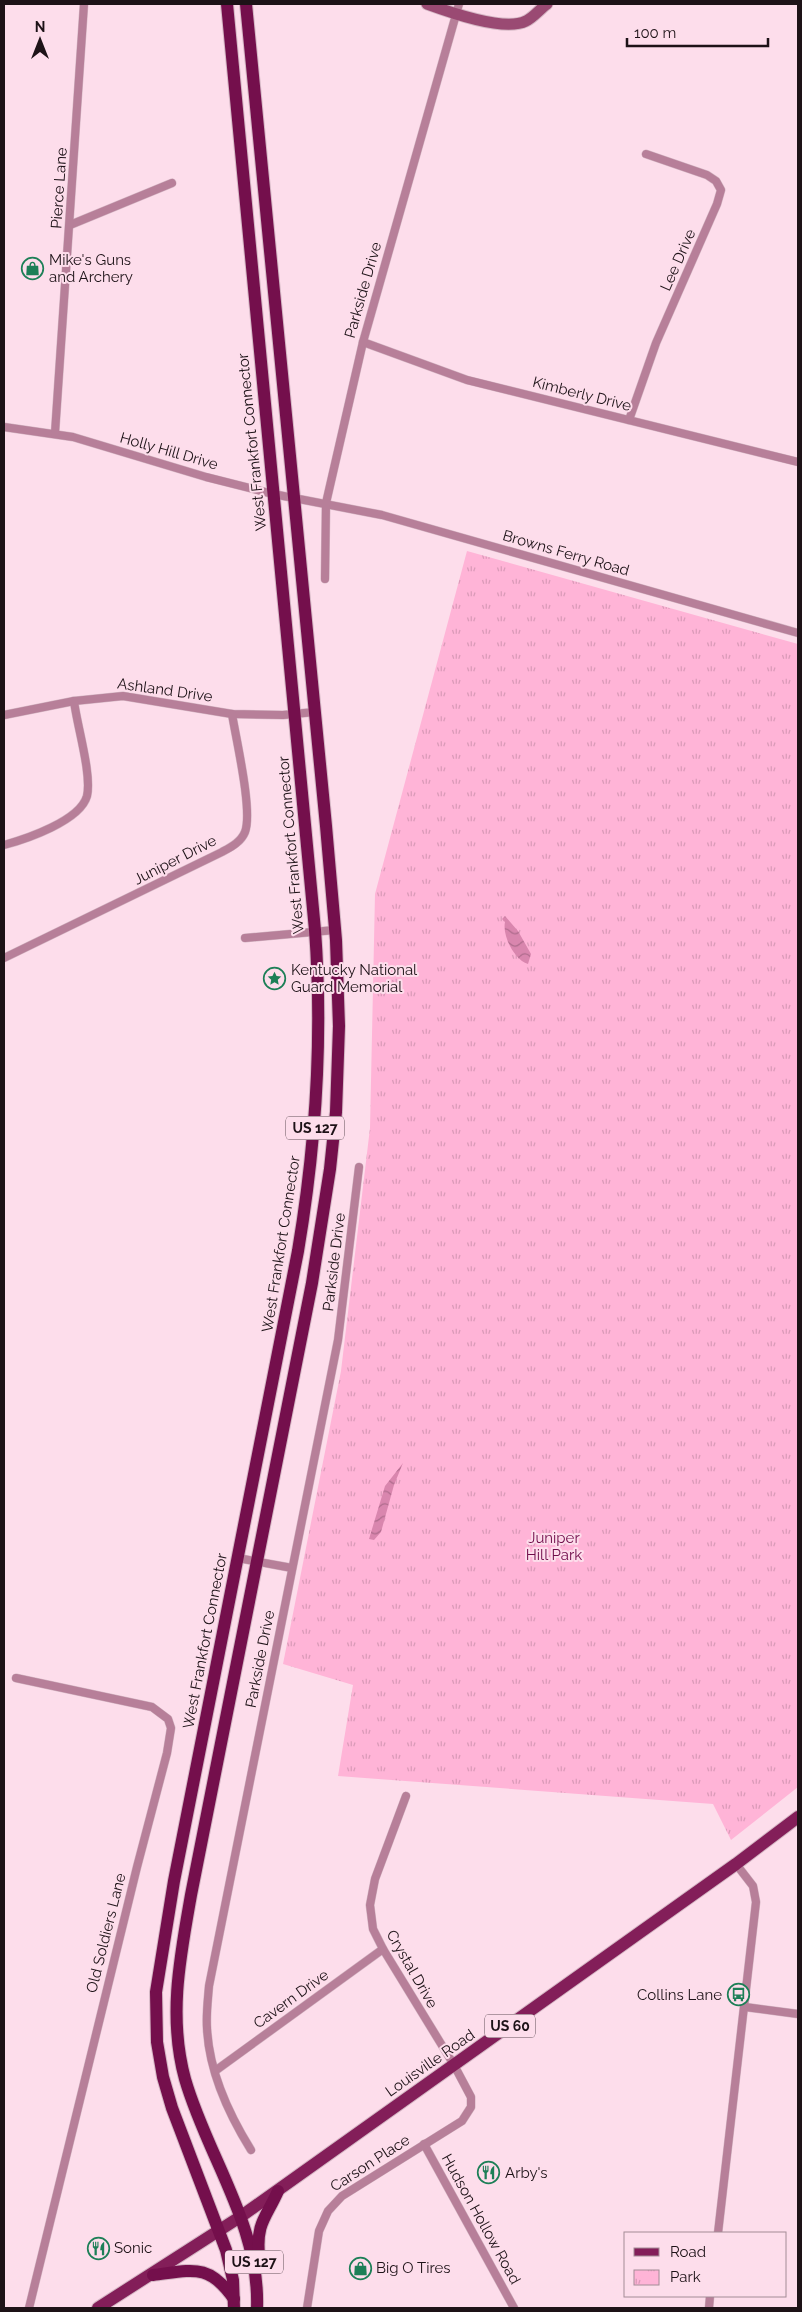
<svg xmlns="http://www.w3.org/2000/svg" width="802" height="2312" font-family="Raleway,sans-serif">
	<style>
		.park { fill: url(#park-tufts) }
		.water { fill: url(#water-waves) }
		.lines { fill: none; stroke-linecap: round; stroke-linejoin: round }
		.minor-casing { stroke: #d5b8c5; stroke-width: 9 }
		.secondary-casing { stroke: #d5b8c5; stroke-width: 13 }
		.primary-casing { stroke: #d5b8c5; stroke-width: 14 }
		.trunk-casing { stroke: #d5b8c5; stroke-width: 14 }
		.minor { stroke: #b77f99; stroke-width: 8 }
		.secondary { stroke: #9a4a73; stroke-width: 11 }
		.primary { stroke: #831e59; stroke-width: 12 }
		.trunk { stroke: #740f4c; stroke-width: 12 }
		.labels { text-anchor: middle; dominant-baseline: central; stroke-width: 4; stroke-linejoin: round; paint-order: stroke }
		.shield { fill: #fdddeb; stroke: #604f57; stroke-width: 1 }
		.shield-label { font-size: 14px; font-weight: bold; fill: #1d1217 }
		.street-label { font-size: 15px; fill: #1d1217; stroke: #fdddeb }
		.poi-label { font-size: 15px; fill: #1d1217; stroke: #fdddeb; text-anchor: start }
		.park-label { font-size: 15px; fill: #700c4a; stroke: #fdddeb }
	</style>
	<defs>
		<pattern id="park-tufts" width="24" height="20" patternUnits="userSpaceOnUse" patternTransform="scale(1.25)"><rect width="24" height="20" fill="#ffb4d7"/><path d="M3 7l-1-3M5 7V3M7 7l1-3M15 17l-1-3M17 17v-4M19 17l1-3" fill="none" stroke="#da9ab8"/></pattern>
		<pattern id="water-waves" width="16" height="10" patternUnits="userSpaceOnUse" patternTransform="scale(1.25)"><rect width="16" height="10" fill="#d986ae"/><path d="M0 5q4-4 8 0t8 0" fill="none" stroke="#af6c8d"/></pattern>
	</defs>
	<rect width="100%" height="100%" fill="#fdddeb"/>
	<path class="park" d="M467 551 798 644V1787L731 1840 713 1804 338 1776 353 1685 283 1664 341 1371 370 1128 375 894Z"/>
	<g class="water">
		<path d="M505 916 518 931 531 954 528 964C514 960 502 935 505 922L502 919Z"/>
		<path d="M403 1463 394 1485 381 1532 374 1540 369 1539 385 1486Z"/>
	</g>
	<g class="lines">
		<defs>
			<g id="minor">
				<path d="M70 225 172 183"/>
				<path d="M363 342 467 380 798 462"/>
				<path d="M629 420 656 343 717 204 721 190 716 181 707 175 646 154"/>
				<path d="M4 427 73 437 206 477 273 494 382 515 798 633"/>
				<path d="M55 433 84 4"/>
				<path d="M325 579 326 503 363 342 459 4"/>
				<path d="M4 715 74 701 123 696 232 714 283 715 315 712"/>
				<path d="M4 845C26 839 80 821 87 796 92 774 77 726 74 701"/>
				<path d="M245 938 335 930"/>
				<path d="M4 958 222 852C231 847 241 842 245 832 253 811 236 739 232 714"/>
				<path d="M238 1558 292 1568"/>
				<path d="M16 1678 152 1707 168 1719 171 1728 167 1753 137 1867 29 2308"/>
				<path d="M745 2007 798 2014"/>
				<path d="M215 2071 383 1949"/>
				<path d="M424 2144 514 2308"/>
				<path d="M251 2150C228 2113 209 2072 207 2028 206 2014 208 1999 209 1986L338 1340 359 1167"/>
				<path d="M718 2233 756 1902 753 1886 736 1864"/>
				<path d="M307 2308 319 2231 328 2211 342 2196 462 2121 471 2107V2097L454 2065 383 1949 373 1929 370 1905 375 1879 406 1796"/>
				<path d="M709 2308 710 2296"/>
			</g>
			<path id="secondary" d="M427 4C449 12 504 32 526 21 533 18 540 9 547 4"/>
			<path id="primary" d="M98 2308 240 2217 736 1864 798 1817"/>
			<g id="trunk">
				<path d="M227 4 315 930C323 1038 316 1144 298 1251L174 1881 156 1992 157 2042 163 2077 172 2108 226 2250 233 2280 234 2308"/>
				<path d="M246 4 326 826 336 940 339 1026 336 1112 330 1169 312 1283 191 1895C180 1957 168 2017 185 2079 207 2156 260 2225 257 2308"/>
				<path d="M259 2255C256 2223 266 2218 278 2191"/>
				<path d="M153 2275C193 2270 209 2263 234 2299"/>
			</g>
		</defs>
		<use href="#minor" class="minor-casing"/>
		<use href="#secondary" class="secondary-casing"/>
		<use href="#primary" class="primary-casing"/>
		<use href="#trunk" class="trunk-casing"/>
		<use href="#minor" class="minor"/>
		<use href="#secondary" class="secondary"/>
		<use href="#primary" class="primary"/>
		<use href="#trunk" class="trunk"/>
	</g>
	<defs>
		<symbol id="shop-ring" viewBox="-11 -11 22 22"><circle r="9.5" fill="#fdddeb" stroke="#1d7f57" stroke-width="1.5"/><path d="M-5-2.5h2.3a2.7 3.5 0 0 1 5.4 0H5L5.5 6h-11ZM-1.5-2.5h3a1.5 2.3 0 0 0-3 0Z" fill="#1d7f57"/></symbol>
		<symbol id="sight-ring" viewBox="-11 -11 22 22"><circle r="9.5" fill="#fdddeb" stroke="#1d7f57" stroke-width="1.5"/><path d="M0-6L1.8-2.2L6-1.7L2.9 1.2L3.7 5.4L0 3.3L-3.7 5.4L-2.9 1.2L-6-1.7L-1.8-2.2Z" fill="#1d7f57"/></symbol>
		<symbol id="bus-ring" viewBox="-11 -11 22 22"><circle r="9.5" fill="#fdddeb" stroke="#1d7f57" stroke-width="1.5"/><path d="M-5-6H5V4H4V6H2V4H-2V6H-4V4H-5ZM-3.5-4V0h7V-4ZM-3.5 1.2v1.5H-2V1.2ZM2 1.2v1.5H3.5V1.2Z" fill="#1d7f57"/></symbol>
		<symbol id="restaurant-ring" viewBox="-11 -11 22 22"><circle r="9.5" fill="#fdddeb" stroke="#1d7f57" stroke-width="1.5"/><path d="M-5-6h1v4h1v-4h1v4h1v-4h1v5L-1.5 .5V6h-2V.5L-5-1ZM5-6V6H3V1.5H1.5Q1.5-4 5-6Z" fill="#1d7f57"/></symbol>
	</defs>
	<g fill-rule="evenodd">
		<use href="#shop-ring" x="20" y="256" width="25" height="25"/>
		<use href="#sight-ring" x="262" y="966" width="25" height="25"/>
		<use href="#bus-ring" x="726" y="1982" width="25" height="25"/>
		<use href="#restaurant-ring" x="476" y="2160" width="25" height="25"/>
		<use href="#restaurant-ring" x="86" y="2236" width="25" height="25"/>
		<use href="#shop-ring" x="348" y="2256" width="25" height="25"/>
	</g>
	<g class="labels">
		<g class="shield">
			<rect x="286" y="1116.5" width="58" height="23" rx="4"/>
			<rect x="485" y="2014.5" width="50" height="23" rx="4"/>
			<rect x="225" y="2250.5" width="58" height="23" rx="4"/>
		</g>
		<g class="shield-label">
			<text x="315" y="1128">US 127</text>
			<text x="510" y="2026">US 60</text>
			<text x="254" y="2262">US 127</text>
		</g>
		<g class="street-label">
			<text transform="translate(59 188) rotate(-86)">Pierce Lane</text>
			<text transform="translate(678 260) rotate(-66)">Lee Drive</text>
			<text transform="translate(363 290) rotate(-74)">Parkside Drive</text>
			<text transform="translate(582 394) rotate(14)">Kimberly Drive</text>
			<text transform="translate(252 442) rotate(-96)">West Frankfort Connector</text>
			<text transform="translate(169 451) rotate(16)">Holly Hill Drive</text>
			<text transform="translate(566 553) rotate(16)">Browns Ferry Road</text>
			<text transform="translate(165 690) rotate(8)">Ashland Drive</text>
			<text transform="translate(291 845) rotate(-95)">West Frankfort Connector</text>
			<text transform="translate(175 860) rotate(-27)">Juniper Drive</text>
			<text transform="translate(281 1244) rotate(-81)">West Frankfort Connector</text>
			<text transform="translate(334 1262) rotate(-83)">Parkside Drive</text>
			<text transform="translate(205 1641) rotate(-79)">West Frankfort Connector</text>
			<text transform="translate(260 1659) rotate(-79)">Parkside Drive</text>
			<text transform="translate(106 1933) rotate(-76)">Old Soldiers Lane</text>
			<text transform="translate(412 1969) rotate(60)">Crystal Drive</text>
			<text transform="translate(291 1999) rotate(-36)">Cavern Drive</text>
			<text transform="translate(430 2063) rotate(-35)">Louisville Road</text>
			<text transform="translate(370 2163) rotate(-33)">Carson Place</text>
			<text transform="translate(481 2219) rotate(61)">Hudson Hollow Road</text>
		</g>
		<g class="poi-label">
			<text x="49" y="260">Mike's Guns<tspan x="49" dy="17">and Archery</tspan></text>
			<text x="291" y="970">Kentucky National<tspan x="291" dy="17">Guard Memorial</tspan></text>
			<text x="722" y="1995" text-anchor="end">Collins Lane</text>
			<text x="505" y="2173">Arby's</text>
			<text x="114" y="2248">Sonic</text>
			<text x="376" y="2268">Big O Tires</text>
		</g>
		<g class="park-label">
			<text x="554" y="1538">Juniper<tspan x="554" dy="17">Hill Park</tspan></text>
		</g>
	</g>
	<rect width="802" height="2312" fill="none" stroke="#1d1217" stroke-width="10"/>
	<rect x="624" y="2232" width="162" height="65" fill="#fdddeb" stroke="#a38c96"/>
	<rect x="634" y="2248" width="25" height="8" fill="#831e59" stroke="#a38c96"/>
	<text x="670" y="2257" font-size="15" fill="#1d1217">Road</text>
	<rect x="634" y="2270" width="25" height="15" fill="url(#park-tufts)" stroke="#a38c96"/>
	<text x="670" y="2282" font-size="15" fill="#1d1217">Park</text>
	<g transform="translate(40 40)" stroke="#fdddeb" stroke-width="4" paint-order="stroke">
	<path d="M0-4L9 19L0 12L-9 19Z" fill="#1d1217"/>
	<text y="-8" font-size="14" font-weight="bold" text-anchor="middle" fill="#1d1217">N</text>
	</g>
	<path d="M627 38v8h141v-8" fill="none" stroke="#1d1217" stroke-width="2.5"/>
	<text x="634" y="38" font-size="15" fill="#1d1217" stroke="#fdddeb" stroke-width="4" paint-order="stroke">100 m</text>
</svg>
